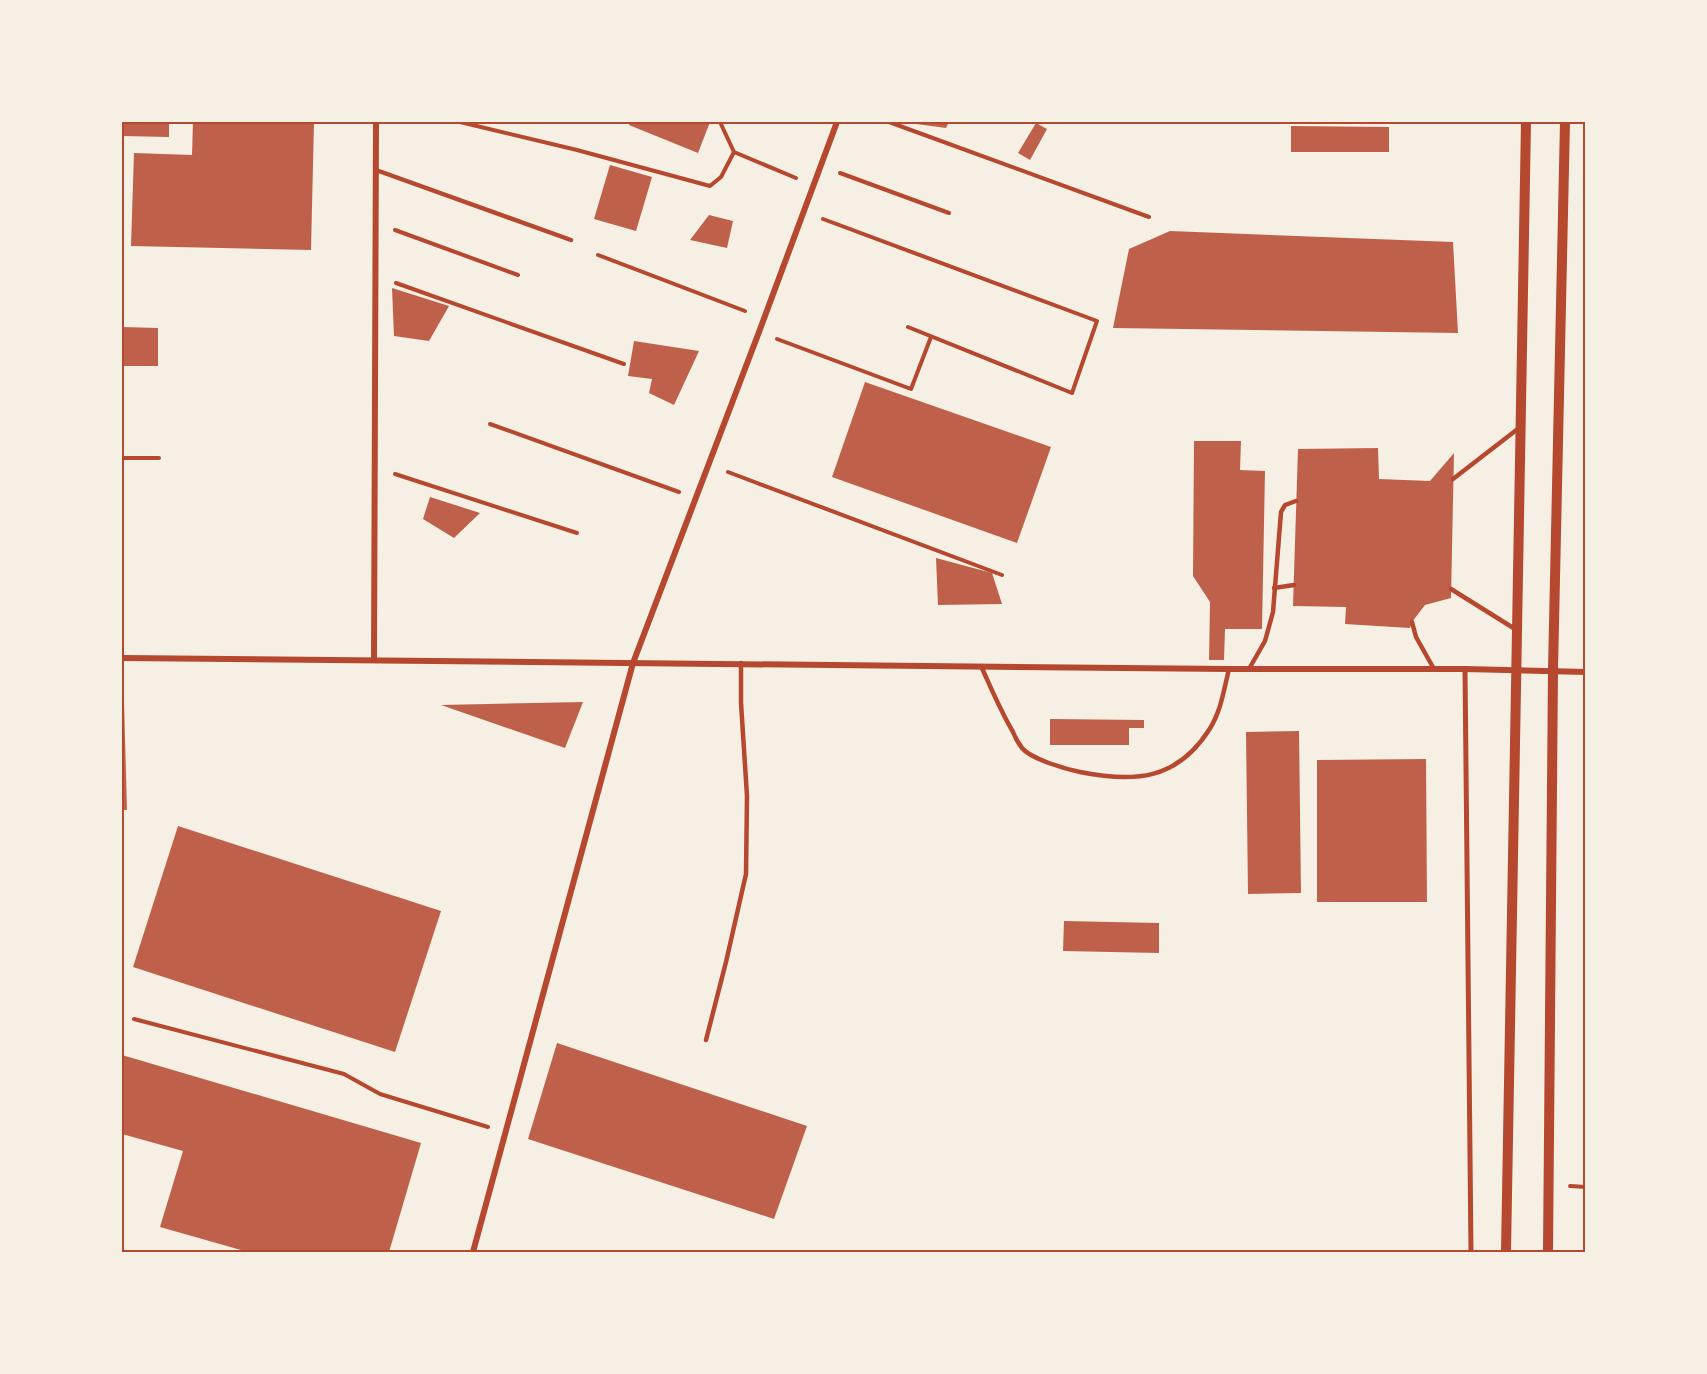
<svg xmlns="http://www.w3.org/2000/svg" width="1707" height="1374" font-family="'Times New Roman',serif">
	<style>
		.building { fill: #bf614a }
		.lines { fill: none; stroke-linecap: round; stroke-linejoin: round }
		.path { stroke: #b5482f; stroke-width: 4 }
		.service { stroke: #b5482f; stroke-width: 4.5 }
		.pedestrian { stroke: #b5482f; stroke-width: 5 }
		.minor { stroke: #b5482f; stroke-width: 6 }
		.tertiary { stroke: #b5482f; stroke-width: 10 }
		.neatline { fill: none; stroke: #b5482f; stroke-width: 2 }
	</style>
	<rect width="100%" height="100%" fill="#f6efe4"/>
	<g class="building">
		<path d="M122 122H169V137L122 136Z"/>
		<path d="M193 122H314L311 250 131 246 134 153 192 155Z"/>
		<path d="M630 122H710L698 153 629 125Z"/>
		<path d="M910 122H949L946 128 909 123Z"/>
		<path d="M1036 123 1047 129 1030 160 1018 153Z"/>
		<path d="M1291 126 1389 127V152H1291Z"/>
		<path d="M610 165 652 177 636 231 594 219Z"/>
		<path d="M709 215 733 221 727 248 690 240Z"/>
		<path d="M1170 231 1453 242 1458 333 1113 328 1129 249Z"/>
		<path d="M392 288 449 306 429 341 394 336Z"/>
		<path d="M122 327 158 328V366H122Z"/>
		<path d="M634 341 699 351 674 405 649 393 652 379 628 376Z"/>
		<path d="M865 382 1051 447 1017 543 832 477Z"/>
		<path d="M1194 441H1241L1240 470 1265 471 1262 629H1225L1224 660H1209L1210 602 1193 576Z"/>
		<path d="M1378 448 1379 479 1430 481 1454 453 1451 598 1425 605 1412 622 1410 628 1345 624 1346 607 1293 606 1298 449Z"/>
		<path d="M430 497 480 513 454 538 423 519Z"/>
		<path d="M936 558 992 573 1002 604 938 605Z"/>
		<path d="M122 701H124L127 810H122Z"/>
		<path d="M583 702 565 748 441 705Z"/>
		<path d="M1050 719 1144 720V728H1129V745H1050Z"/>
		<path d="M1299 731 1301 893 1248 894 1246 732Z"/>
		<path d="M1586 734V757H1583V736Z"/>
		<path d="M1426 759 1427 902H1317V760Z"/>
		<path d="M178 826 441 911 395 1052 133 967Z"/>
		<path d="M1064 921 1159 923V953L1063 951Z"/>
		<rect x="1583" y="1041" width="3" height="41"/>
		<path d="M557 1043 807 1126 774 1219 528 1139Z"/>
		<path d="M122 1055 421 1143 389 1252H248L160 1227 183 1151 122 1134Z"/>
	</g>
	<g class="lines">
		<g class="path">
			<path d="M460 122 577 150 710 186 721 177 734 152"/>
			<path d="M720 122 734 152 796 178"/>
			<path d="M889 122 1149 217"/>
			<path d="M840 173 949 213"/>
			<path d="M823 219 1097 321 1072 393 908 327"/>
			<path d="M395 230 518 275"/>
			<path d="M598 255 745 311"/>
			<path d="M396 283 624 364"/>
			<path d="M777 339 911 389 931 337"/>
			<path d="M490 424 679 492"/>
			<path d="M122 458H159"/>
			<path d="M728 472 1002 575"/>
			<path d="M395 474 577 533"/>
			<path d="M134 1019 344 1074 380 1094 488 1127"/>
			<path d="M1570 1186 1586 1187"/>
		</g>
		<g class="service">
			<path d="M376 170 571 240"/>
			<path d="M1453 479 1519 428"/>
			<path d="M1274 588 1294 585"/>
			<path d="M1451 589 1515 629"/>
			<path d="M1412 622 1416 637 1434 669"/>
			<path d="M981 666C991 688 1000 710 1013 732 1015 737 1018 743 1022 748 1031 759 1065 769 1080 772 1134 783 1177 780 1209 730 1221 712 1224 689 1229 669"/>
			<path d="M1249 669 1265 641 1273 612 1281 512 1285 505 1296 501"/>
			<path d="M706 1040 726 962 746 874 747 796 741 703V663"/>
		</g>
		<path class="pedestrian" d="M1465 669 1471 1252"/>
		<g class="minor">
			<path d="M122 658 1229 669H1465L1586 672"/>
			<path d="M374 660 376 122"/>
			<path d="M473 1252 633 663 759 332 837 122"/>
		</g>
		<g class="tertiary">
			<path d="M1506 1252 1526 122"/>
			<path d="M1548 1252 1553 670 1565 122"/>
		</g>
	</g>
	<rect width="1707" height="1374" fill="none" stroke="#f6efe4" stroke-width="246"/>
	<rect x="123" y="123" width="1461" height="1128" class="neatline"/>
</svg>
